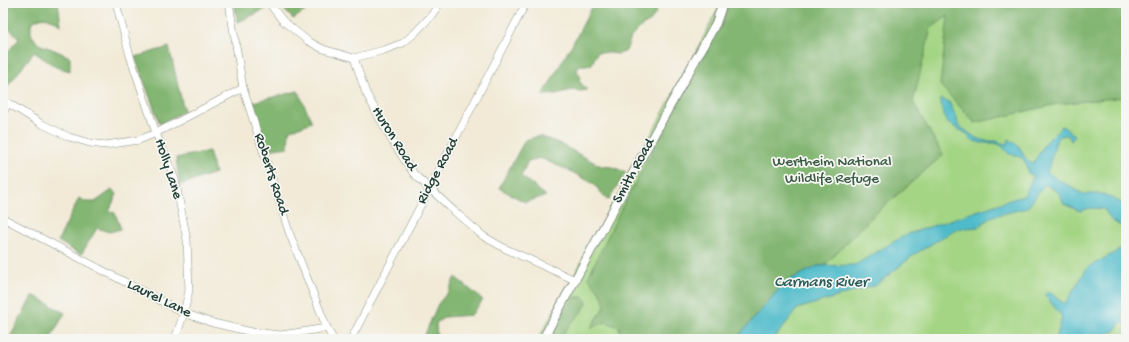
<svg xmlns="http://www.w3.org/2000/svg" width="1129" height="342" font-family="'Gochi Hand',sans-serif">
	<style>
		.green { fill: #a4d584; stroke: #62895c }
		.forest { fill: #83b672; stroke: #517a53 }
		.water { fill: #4fbbca; stroke: #377c7f }
		.lines { fill: none; stroke-linecap: round; stroke-linejoin: round }
		.minor-casing { stroke: #889486; stroke-width: 8 }
		.tertiary-casing { stroke: #889486; stroke-width: 10 }
		.minor { stroke: #fff; stroke-width: 7 }
		.tertiary { stroke: #fff; stroke-width: 8 }
		.labels { text-anchor: middle; dominant-baseline: central; stroke-width: 3.5; stroke-linejoin: round; paint-order: stroke }
		.street-label { font-size: 15px; fill: #1f3d34; stroke: #f6f6f2 }
		.park-label { font-size: 15px; fill: #3a5b44; stroke: #f6f6f2 }
		.water-label { font-size: 16px; font-style: italic; fill: #2b5c5a; stroke: #f6f6f2 }
	</style>
	<rect width="100%" height="100%" fill="#f6f6f2"/>
	<filter id="ink" filterUnits="userSpaceOnUse"><feTurbulence type="fractalNoise" baseFrequency=".025" numOctaves="2"/><feDisplacementMap in="SourceGraphic" scale="8" xChannelSelector="R" yChannelSelector="G"/><feConvolveMatrix kernelMatrix="1 2 1 2 8 2 1 2 1" color-interpolation-filters="sRGB"/></filter>
	<filter id="wash" filterUnits="userSpaceOnUse"><feTurbulence type="fractalNoise" baseFrequency=".012" numOctaves="4" result="noise"/><feDisplacementMap in="SourceGraphic" scale="16" xChannelSelector="R" yChannelSelector="G"/><feGaussianBlur stdDeviation="0.9" result="paint"/><feColorMatrix in="noise" values="0 0 0 0 0 0 0 0 0 0 0 0 0 0 0 0 0 1.4 0 .05"/><feComposite in="paint" operator="in"/></filter>
	<g filter="url(#wash)">
		<rect width="100%" height="100%" fill="#f2ead7"/>
		<path class="green" d="M721 3H1126V339H538L564 294 693 58Z"/>
		<g class="forest">
			<path d="M3 3H58L61 25C48 17 44 14 31 23V34L38 44 52 49 70 57V71L56 67 34 52 3 92V57L19 39 18 37 3 23Z"/>
			<path d="M234 3H263L266 9 238 22Z"/>
			<path d="M281 3H335L323 8 313 6 293 19 279 4Z"/>
			<path d="M594 3H654L657 10 651 21 642 26 631 37 626 51 619 54 598 52 591 65H579L577 71 580 76 579 81 587 90 581 91 571 90 556 94 543 95 578 34Z"/>
			<path d="M728 3H1126V97L1057 104 975 123 940 85 948 16 931 28 913 102 943 155 875 214 824 266H818L785 282 736 339H622L619 327 606 322 591 328 605 306 602 295 588 277 622 207 721 26Z"/>
			<path d="M169 47 184 111 160 124 135 57Z"/>
			<path d="M298 91 312 122 289 131 288 147 267 150 253 102Z"/>
			<path d="M540 136 558 143 601 166 612 167 626 172 609 199 605 198 594 184 570 171 540 158 528 161 521 176 546 196 525 202 499 188 525 140Z"/>
			<path d="M209 151 215 173 180 185 176 158Z"/>
			<path d="M112 190 117 194 109 211 115 213 121 229 109 232 97 228 81 255 58 241 79 198 86 202H95Z"/>
			<path d="M455 277 483 300 471 315 445 317 436 323 437 339H423L438 304 448 292Z"/>
			<path d="M33 295 65 313 50 339H9Z"/>
			<path d="M576 297H584L587 303C580 317 567 325 560 339H549L564 311Z"/>
		</g>
		<g class="water">
			<path d="M940 99 949 102 957 119 958 125 976 138 986 141H996L1005 144H1008L1009 139C1012 141 1015 143 1018 145 1023 152 1025 161 1033 164L1045 143 1062 126 1075 135 1071 141 1068 135 1060 136 1056 141 1047 173 1083 194H1103L1126 205V226L1122 227 1111 220 1104 209 1090 208 1080 211 1064 204 1059 193 1045 184 1027 208 993 216 978 227 956 229 915 254 876 285 797 309 774 339H736L785 282 818 266 855 265 905 235 1025 195 1033 176 1028 173C1026 159 1022 156 1009 154L1002 146 996 143H981L971 140 967 134 946 122Z"/>
			<path d="M1126 246V306L1123 312 1122 318 1126 321V324L1121 322 1114 332H1110L1106 339H1056L1062 317 1045 295 1048 291 1065 304 1087 268Z"/>
		</g>
	</g>
	<g filter="url(#ink)">
		<g class="lines">
			<defs>
				<g id="minor">
					<path d="M116 3 130 56 156 133 175 179 187 240 189 290 184 313 175 339"/>
					<path d="M229 3 243 88 289 232 305 273 327 328 333 339"/>
					<path d="M269 3 283 21 308 41 323 49 354 58 384 50 403 43 415 33 431 16 440 3"/>
					<path d="M354 58 366 93 394 144 414 174 454 211 483 236 504 248 575 280"/>
					<path d="M3 99 8 103 40 123 69 137 90 143 105 145 139 140 156 133 243 88"/>
					<path d="M3 113 8 103"/>
					<path d="M3 218 184 313 213 323 252 332 281 335 327 328"/>
					<path d="M351 339 526 3"/>
				</g>
				<path id="tertiary" d="M543 339 657 129 716 23 723 3"/>
			</defs>
			<use href="#minor" class="minor-casing"/>
			<use href="#tertiary" class="tertiary-casing"/>
			<use href="#minor" class="minor"/>
			<use href="#tertiary" class="tertiary"/>
		</g>
	</g>
	<g class="labels">
		<g class="street-label">
			<text transform="translate(394 139) rotate(58)">Huron Road</text>
			<text transform="translate(168 169) rotate(72)">Holly Lane</text>
			<text transform="translate(438 171) rotate(-62)">Ridge Road</text>
			<text transform="translate(634 171) rotate(-61)">Smith Road</text>
			<text transform="translate(271 174) rotate(72)">Roberts Road</text>
			<text transform="translate(159 299) rotate(26)">Laurel Lane</text>
		</g>
		<g class="park-label">
			<text x="832" y="162">Wertheim National<tspan x="832" dy="17">Wildlife Refuge</tspan></text>
		</g>
		<g class="water-label">
			<text x="821" y="283">Carmans River</text>
		</g>
	</g>
	<rect width="1129" height="342" fill="none" stroke="#f6f6f2" stroke-width="16"/>
</svg>
